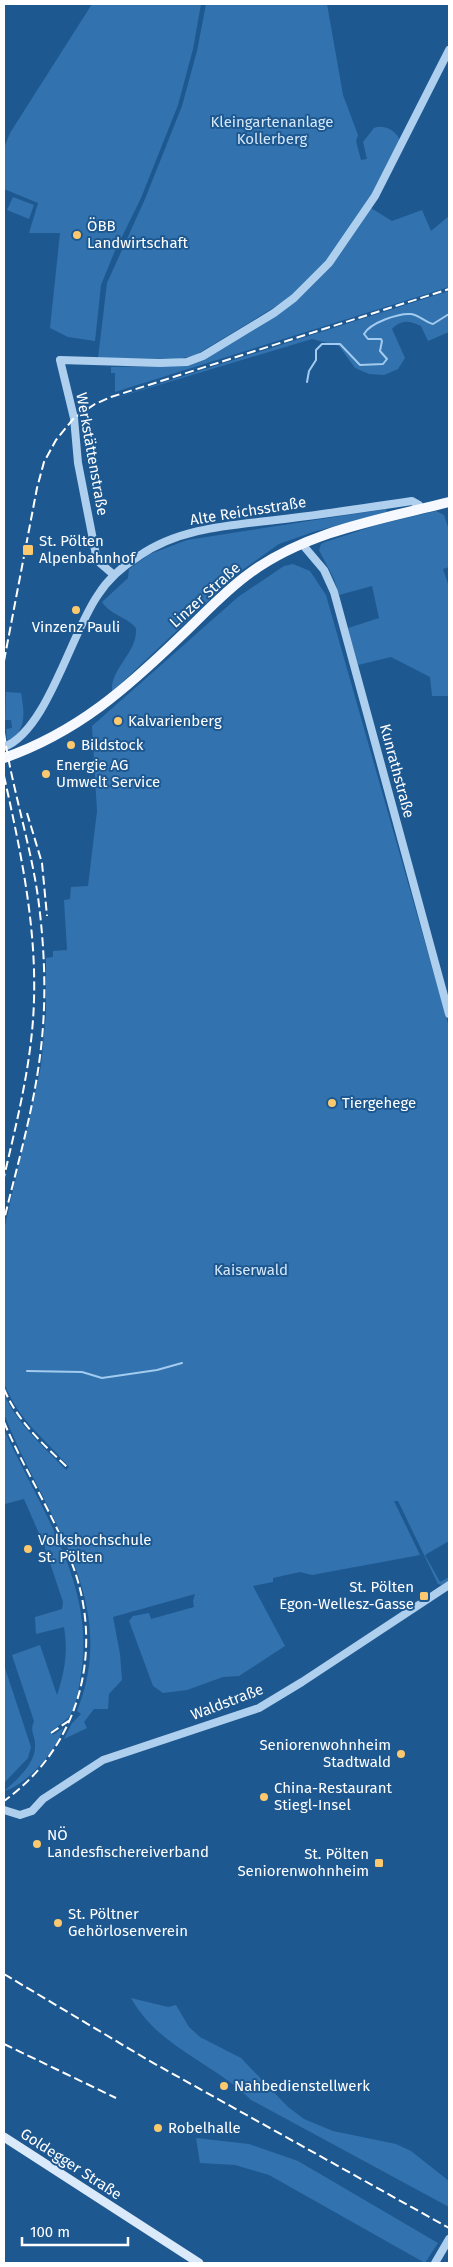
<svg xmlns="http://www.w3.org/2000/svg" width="453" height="2267" font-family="'Fira Sans',sans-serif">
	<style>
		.green { fill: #3272ae }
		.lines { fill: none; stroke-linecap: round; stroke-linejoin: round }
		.stream { stroke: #a2cbef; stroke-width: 2 }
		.tertiary { stroke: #aecfed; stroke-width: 8 }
		.secondary { stroke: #dbeafa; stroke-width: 9 }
		.primary { stroke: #f5f9ff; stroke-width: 10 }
		.rail { stroke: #fff; stroke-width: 2; stroke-dasharray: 9 4; stroke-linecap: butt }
		.poi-dot { fill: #fcc96e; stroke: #1e5890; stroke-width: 2 }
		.labels { text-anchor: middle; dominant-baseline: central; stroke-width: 4; stroke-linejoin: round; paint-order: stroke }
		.park-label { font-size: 15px; fill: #d4e8fa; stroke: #1e5890 }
		.poi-label { font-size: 15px; fill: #fff; stroke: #1e5890; text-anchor: start }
		.street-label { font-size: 15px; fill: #fff; stroke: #1e5890 }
	</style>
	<rect width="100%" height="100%" fill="#1e5890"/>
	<g class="green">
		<path d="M92 4H201L193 49 178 105 141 198 114 253 101 285 95 341 68 337 50 328 60 233H29L38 203 4 189V148L10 133Z"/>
		<path d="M206 4H327L343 95 358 135 356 141 361 160 367 159 363 142 374 128C384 124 397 131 400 141L373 194 327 261 301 288 283 302 194 356 176 359 98 358 107 283 145 199 182 106 197 51Z"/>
		<path d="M13 197 34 205 29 219 7 210Z"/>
		<path d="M371 208 392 221 422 210 431 231 449 216V287L115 392V373H111V367L176 366 276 316C317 288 344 249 371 208Z"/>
		<path d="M449 291V332L428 341 421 326C410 321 402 319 392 329L405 358 398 369 384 375 369 374 355 368 339 346 312 339 112 399Z"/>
		<path d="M386 509 387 512 313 532 279 544 241 571 224 586 112 692C110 668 138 653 136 628 126 616 110 615 102 602L128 578 129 569 150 554 187 540Z"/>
		<path d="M436 511 444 515 449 530V567L443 569 449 587V696H432L430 677 391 657 358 665 348 628 379 618 372 586 339 595 334 579 319 550 321 544 325 542 377 525Z"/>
		<path d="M293 564 310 571 326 595 449 1027V1541L425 1555 440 1582 449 1577V1581L442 1585 438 1584 398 1501H394L420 1555 312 1575 300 1572 273 1578V1582L253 1586 285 1646 239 1676 223 1677 187 1690 163 1693 153 1686 129 1621 133 1616 149 1613 151 1619 194 1607 193 1601 195 1594 113 1617 120 1654 122 1680 109 1694 108 1709H94L84 1722 87 1728 64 1739 72 1723 81 1714 77 1711C122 1599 42 1513 4 1414V1394C18 1425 43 1446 66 1470L69 1467C43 1436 20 1423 4 1383V1230L41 1066 46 1014V958L53 957V951L67 950 64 900 70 899 71 887 88 886 97 811 92 726 238 597 284 566Z"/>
		<path d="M6 692 21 693C24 711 28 732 7 741L6 729 12 728 11 720H5Z"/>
		<path d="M4 1429C39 1508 96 1584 81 1674 79 1687 76 1708 68 1718 63 1723 56 1727 50 1732L53 1735 63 1728C58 1749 26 1786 4 1791 16 1781 35 1764 35 1747 36 1735 29 1733 34 1721L12 1655 40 1645 57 1695C65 1671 68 1651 64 1627L36 1634 35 1617 62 1609 63 1602 44 1545 24 1499 5 1504 4 1508Z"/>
		<path d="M4 1665 31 1747 28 1758 4 1783Z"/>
		<path d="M131 1998 168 2007 176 2005 189 2027 200 2037 241 2058 288 2107 304 2119 333 2131 396 2144 411 2151 449 2181V2207L251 2100C214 2063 158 2047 131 1998Z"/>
		<path d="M196 2138 249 2144 298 2161 438 2243 425 2263 269 2175 235 2165 200 2163Z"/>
	</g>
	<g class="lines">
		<g class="stream">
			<path d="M307 382 309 371 316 360V350L322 344H340L360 365 383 364 387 359 380 351 382 341 381 339H368L364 334C370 323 398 313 411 314 419 315 425 322 433 324L449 314"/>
			<path d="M27 1371 82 1372 102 1378 157 1370 182 1363"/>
		</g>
		<g class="tertiary">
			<path d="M302 544 324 570 334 592 449 1014"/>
			<path d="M114 575 100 563 96 555 78 463 74 418 60 360 160 363 187 362 203 356 274 313 294 298 329 263 375 196 449 50"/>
			<path d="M4 747C47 731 71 633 98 595 108 579 123 566 139 556 183 525 241 525 292 518 332 513 372 507 412 501L419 505 420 509"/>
			<path d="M4 1810 20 1815 32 1811 43 1799 103 1760 259 1708 302 1682 449 1585"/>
			<path d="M435 2263 449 2239"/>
		</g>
		<path class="secondary" d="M4 2137 199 2263"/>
		<path class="primary" d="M4 758C78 732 127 688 183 634 205 613 226 590 250 573 307 531 382 519 449 502"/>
		<g class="rail">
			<path d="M4 661 37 488 44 462 56 440 74 418 95 404 111 397 449 289"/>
			<path d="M4 733C12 788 30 842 38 897 45 950 47 1003 40 1056 33 1112 17 1166 4 1220"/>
			<path d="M4 776C22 857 39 937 33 1020 29 1074 16 1125 4 1177"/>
			<path d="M27 813 42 863 47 916"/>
			<path d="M4 1389C18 1422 43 1444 68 1468"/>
			<path d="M4 1422C25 1472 56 1518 74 1569 104 1654 78 1748 4 1801"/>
			<path d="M51 1733 70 1720"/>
			<path d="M4 1974 148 2060 449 2228"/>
			<path d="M4 2044 116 2098"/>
		</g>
	</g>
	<g class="poi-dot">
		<circle cx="77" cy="235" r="5"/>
		<rect x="22" y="544" width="12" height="12" rx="2.5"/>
		<circle cx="76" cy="610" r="5"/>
		<circle cx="118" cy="721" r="5"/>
		<circle cx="71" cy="745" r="5"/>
		<circle cx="46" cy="774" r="5"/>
		<circle cx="332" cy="1103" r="5"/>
		<circle cx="28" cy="1549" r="5"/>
		<rect x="419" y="1591" width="10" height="10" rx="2.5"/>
		<circle cx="401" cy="1754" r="5"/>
		<circle cx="264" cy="1797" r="5"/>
		<circle cx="37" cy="1844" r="5"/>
		<rect x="374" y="1858" width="10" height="10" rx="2.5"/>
		<circle cx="58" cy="1923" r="5"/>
		<circle cx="224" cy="2086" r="5"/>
		<circle cx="158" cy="2128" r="5"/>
	</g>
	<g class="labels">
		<g class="park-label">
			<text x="272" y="122">Kleingartenanlage<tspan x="272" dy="17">Kollerberg</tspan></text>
			<text x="251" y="1270">Kaiserwald</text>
		</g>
		<g class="poi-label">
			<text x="87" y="226">ÖBB<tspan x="87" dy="17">Landwirtschaft</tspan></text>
			<text x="39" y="541">St. Pölten<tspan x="39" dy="17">Alpenbahnhof</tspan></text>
			<text x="76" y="627" text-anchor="middle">Vinzenz Pauli</text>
			<text x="128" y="721">Kalvarienberg</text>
			<text x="81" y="745">Bildstock</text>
			<text x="56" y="765">Energie AG<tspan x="56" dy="17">Umwelt Service</tspan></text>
			<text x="342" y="1103">Tiergehege</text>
			<text x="38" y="1540">Volkshochschule<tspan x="38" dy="17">St. Pölten</tspan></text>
			<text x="414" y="1587" text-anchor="end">St. Pölten<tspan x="414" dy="17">Egon-Wellesz-Gasse</tspan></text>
			<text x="391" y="1745" text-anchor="end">Seniorenwohnheim<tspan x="391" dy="17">Stadtwald</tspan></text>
			<text x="274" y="1788">China-Restaurant<tspan x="274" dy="17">Stiegl-Insel</tspan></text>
			<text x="47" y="1835">NÖ<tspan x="47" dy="17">Landesfischereiverband</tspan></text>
			<text x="369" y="1854" text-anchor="end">St. Pölten<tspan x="369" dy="17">Seniorenwohnheim</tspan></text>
			<text x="68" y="1914">St. Pöltner<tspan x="68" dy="17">Gehörlosenverein</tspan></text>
			<text x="234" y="2086">Nahbedienstellwerk</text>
			<text x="168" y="2128">Robelhalle</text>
		</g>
		<g class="street-label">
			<text transform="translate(92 454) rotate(80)">Werkstättenstraße</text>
			<text transform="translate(248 511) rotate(-9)">Alte Reichsstraße</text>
			<text transform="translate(205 595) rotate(-42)">Linzer Straße</text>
			<text transform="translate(397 771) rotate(75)">Kunrathstraße</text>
			<text transform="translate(227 1702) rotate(-21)">Waldstraße</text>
			<text transform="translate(71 2164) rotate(33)">Goldegger Straße</text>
		</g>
	</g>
	<rect width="453" height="2267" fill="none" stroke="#ffffff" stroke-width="10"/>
	<path d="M22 2237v8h106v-8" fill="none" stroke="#ffffff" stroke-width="2.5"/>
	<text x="30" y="2237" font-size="15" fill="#ffffff" stroke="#1e5890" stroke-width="4" paint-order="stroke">100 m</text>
</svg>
